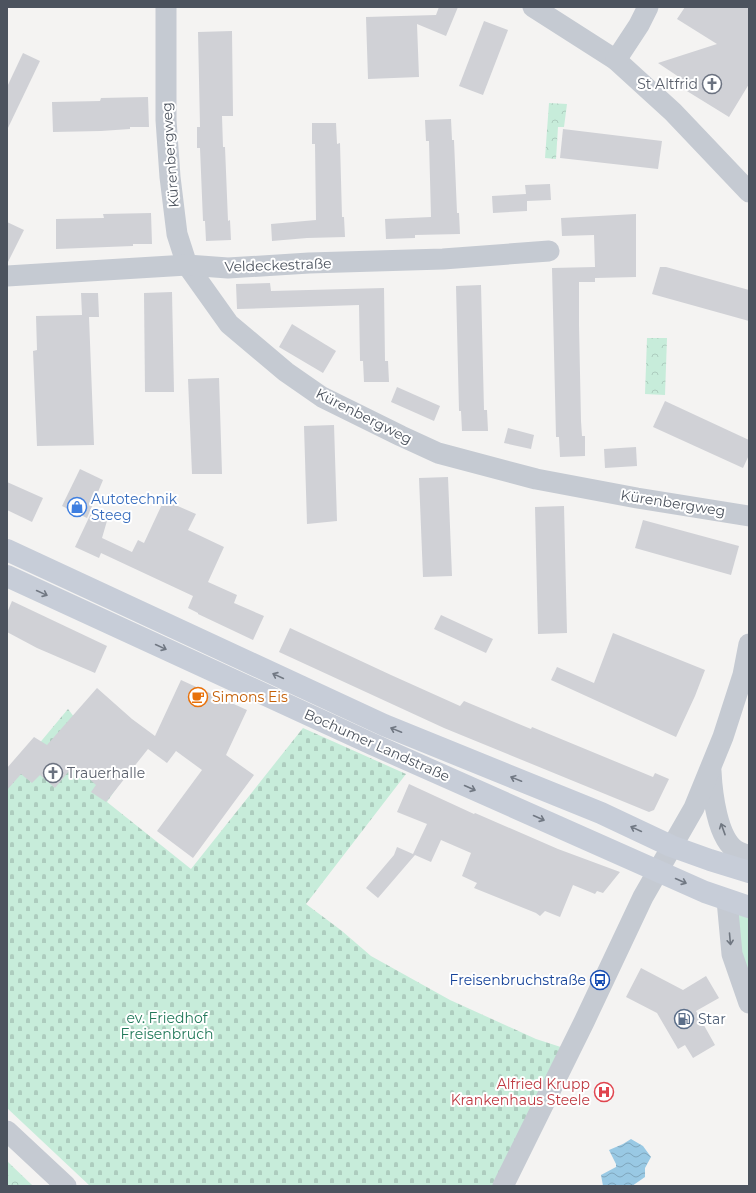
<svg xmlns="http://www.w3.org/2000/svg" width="756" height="1193" font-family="Montserrat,sans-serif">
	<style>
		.green { fill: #c7ecda }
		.forest { fill: url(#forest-crowns) }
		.cemetery { fill: url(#cemetery-stones) }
		.water { fill: url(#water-waves) }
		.building { fill: #d0d1d6 }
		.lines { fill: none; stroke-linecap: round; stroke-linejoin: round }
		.street { stroke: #c5cad2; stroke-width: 21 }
		.secondary { stroke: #c7cdd8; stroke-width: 22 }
		.oneway { stroke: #717883 }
		.oneway2 { stroke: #707781 }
		.labels { text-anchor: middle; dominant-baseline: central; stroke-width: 4; stroke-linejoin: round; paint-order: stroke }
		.worship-label { font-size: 14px; fill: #5b616d; stroke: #fff; text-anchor: end }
		.street-label { font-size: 14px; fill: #4c535e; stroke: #fff }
		.shop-label { font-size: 14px; fill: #366cbe; stroke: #fff; text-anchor: start }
		.food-label { font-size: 14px; fill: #c56008; stroke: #fff; text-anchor: start }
		.transit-label { font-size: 14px; fill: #164399; stroke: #fff; text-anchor: end }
		.park-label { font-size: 14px; fill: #22795a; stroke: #fff }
		.service-label { font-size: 14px; fill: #4e5e75; stroke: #fff; text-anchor: start }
		.health-label { font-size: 14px; fill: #be3a42; stroke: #fff; text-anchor: end }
	</style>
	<defs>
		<pattern id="forest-crowns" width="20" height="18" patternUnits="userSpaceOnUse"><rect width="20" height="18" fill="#c7ecda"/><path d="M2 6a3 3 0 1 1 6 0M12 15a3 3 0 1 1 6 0" fill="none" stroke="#adccbe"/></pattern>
		<pattern id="cemetery-stones" width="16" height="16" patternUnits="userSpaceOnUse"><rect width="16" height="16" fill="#c7ecda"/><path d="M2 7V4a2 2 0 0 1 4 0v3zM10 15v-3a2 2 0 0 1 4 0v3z" fill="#adccbe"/></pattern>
		<pattern id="water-waves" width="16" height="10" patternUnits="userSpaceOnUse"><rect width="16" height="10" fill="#99c9e4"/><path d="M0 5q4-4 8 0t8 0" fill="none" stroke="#7fa6bc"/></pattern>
	</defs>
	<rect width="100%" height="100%" fill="#f4f3f2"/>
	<path class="green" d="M728 901 749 909V1001Z"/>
	<g class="forest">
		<path d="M549 103 567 104 564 127H558L556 159 545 158Z"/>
		<path d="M647 338H667L665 395 645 394Z"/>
		<path d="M7 1161 33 1186H7Z"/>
	</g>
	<path class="cemetery" d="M68 709 122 780 107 802 191 869 303 728 406 774 306 904 342 931 371 956 450 1000 536 1039 570 1050 502 1186H90L7 1108V782Z"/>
	<path class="water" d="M631 1139 643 1146 651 1157 645 1168V1177L632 1186H603L601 1175 616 1167V1164L609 1150 623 1144Z"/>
	<g class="building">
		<path d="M439 7H458L446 36 417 24 419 77 368 79 366 17 436 15Z"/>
		<path d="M685 7H749V84L729 117 682 88V79L658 63 717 44 677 19Z"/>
		<path d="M484 21 508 30 483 95 459 86Z"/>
		<path d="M232 31 233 116H222L223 147H225L228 221 230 220 231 240 206 241 205 221H203L200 148H197V127H200L198 32Z"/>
		<path d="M23 53 40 61 7 130V87Z"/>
		<path d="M148 97 149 127H130V129L101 131 53 132 52 102 100 101 101 98Z"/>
		<path d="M451 119 452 140H454L457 213H459L460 234 415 235V238L386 239 385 219 431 217 429 141H426L425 120Z"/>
		<path d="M312 123H336L337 144 340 143 342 217H344L345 237 307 238 272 241 271 224 316 220 315 144H312Z"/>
		<path d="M563 129 662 141 658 169 560 158Z"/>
		<path d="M550 184 551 200 527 201V211L493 213 492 196 526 194 525 185Z"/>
		<path d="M151 213 152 244H133V246L56 249V219L104 218 103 214Z"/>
		<path d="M636 214V277L595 278V282H579V325L581 421 582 436H585V456L560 457 559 437H556L552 268 595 267 594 235 562 236 561 218Z"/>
		<path d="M7 222 24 230 7 264Z"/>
		<path d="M660 267H666L749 290V321L652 294Z"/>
		<path d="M270 283 271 291 384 288 385 361H388L389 382H364L363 361H360L359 305 237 309 236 284Z"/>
		<path d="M481 285 484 410H487L488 431H462L461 411H459L456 286Z"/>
		<path d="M172 292 174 392H145L144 293Z"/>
		<path d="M81 293H98L99 317H89L94 445 37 446 33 351 37 350 36 316 82 315Z"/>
		<path d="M292 324 336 351 323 373 279 347Z"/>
		<path d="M219 378 222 474H192L188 379Z"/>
		<path d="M397 387 440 406 434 421 391 402Z"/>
		<path d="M665 401 749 440V455L743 468 653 427Z"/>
		<path d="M334 425 337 521 307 524 304 426Z"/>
		<path d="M508 428 534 435 531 449 504 443Z"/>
		<path d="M636 447 637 466 605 468 604 449Z"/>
		<path d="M80 469 103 480 87 518 62 506Z"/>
		<path d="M448 477 452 576 423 577 419 478Z"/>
		<path d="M7 482 43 498 32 522 7 510Z"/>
		<path d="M164 500 196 514 188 530 224 547 208 582 237 595 234 603 264 616 253 640 198 614V613L188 608 193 596 101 553 99 558 75 547 94 507 109 514 102 538 132 552 138 540 144 543Z"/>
		<path d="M564 506 567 633 538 634 535 507Z"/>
		<path d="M643 520 739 546 731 575 635 548Z"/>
		<path d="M12 601 107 646 95 673 37 648 7 632V613Z"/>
		<path d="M441 615 493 639 486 653 434 629Z"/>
		<path d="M290 628 391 675 460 706 464 701 531 729 532 727 653 777 655 773 669 779 654 810 649 812 444 728 279 652Z"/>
		<path d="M613 633 705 670 695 696 676 737 551 680 557 667 594 683Z"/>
		<path d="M181 680 247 710 226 755 254 775 193 858 157 831 202 770 176 751 167 763 148 749 106 802 91 792 96 785 74 765 55 788 40 775 32 783 21 774 7 790V768L27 745 34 737 47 745 97 688 132 719 155 736Z"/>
		<path d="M409 784 474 814 475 813 558 849 620 872 603 893 597 891 595 894 573 885 560 917 545 911 540 916 536 913 474 888 477 883 462 876 471 853 441 840 431 862 415 855 378 898 366 888 394 855 397 847 413 854 427 824 397 812Z"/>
		<path d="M641 968 683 990 706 976 719 998 696 1011 715 1045 693 1058 685 1045 678 1049 657 1013 626 997Z"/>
	</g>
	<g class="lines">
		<g class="street">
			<path d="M166 7V120L170 177 177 234 187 265 229 324 286 372 322 397 401 436 438 453 536 479 637 498 749 516"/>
			<path d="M533 7 616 60 673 112 749 192"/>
			<path d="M616 60 639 25 648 7"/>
			<path d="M7 276 187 265 228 268 309 263 443 259 549 251"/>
			<path d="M711 771C712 792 717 839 737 851 741 853 745 854 749 856"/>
			<path d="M727 900 732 954 749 1003"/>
			<path d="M7 1131 66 1186"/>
			<path d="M503 1186 584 1022 643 897 694 808 723 737 743 675 749 644"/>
		</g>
		<g class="secondary">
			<path d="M7 550 384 725 601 813 671 846 710 860 749 872"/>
			<path d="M7 576 372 744 705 892 749 907"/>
		</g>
	</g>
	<defs><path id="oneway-shaft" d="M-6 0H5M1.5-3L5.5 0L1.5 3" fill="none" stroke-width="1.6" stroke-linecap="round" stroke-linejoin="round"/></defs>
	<g class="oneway">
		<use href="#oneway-shaft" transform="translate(42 593) rotate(25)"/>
		<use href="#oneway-shaft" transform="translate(161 647) rotate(25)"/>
		<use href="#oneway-shaft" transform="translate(278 676) rotate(-155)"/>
		<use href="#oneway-shaft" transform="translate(396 730) rotate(-158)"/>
		<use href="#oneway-shaft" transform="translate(516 779) rotate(-158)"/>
		<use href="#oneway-shaft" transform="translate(470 788) rotate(24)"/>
		<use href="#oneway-shaft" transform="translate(539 818) rotate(24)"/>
		<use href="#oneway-shaft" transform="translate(636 829) rotate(-155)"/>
		<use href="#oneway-shaft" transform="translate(681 881) rotate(24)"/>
	</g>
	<g class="oneway2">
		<use href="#oneway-shaft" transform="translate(723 829) rotate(-110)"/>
		<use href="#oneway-shaft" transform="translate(730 939) rotate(85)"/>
	</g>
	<defs>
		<symbol id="church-ring" viewBox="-11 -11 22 22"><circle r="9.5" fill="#fff" stroke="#6b7280" stroke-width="1.5"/><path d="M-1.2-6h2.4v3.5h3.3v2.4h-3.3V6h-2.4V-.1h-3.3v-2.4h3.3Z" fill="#6b7280"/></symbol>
		<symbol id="shop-ring" viewBox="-11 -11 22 22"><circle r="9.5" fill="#fff" stroke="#3f7fe0" stroke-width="1.5"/><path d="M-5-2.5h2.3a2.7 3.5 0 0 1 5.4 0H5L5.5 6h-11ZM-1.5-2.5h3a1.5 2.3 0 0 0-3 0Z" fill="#3f7fe0"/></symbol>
		<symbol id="cafe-ring" viewBox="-11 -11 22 22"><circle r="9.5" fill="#fff" stroke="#e8710a" stroke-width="1.5"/><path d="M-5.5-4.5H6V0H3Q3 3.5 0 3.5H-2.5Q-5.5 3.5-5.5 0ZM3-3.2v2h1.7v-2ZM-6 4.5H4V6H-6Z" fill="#e8710a"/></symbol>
		<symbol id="bus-ring" viewBox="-11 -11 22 22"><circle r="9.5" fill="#fff" stroke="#1a4fb4" stroke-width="1.5"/><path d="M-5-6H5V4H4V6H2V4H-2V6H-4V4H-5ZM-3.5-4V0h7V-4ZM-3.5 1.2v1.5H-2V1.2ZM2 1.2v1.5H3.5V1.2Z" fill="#1a4fb4"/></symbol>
		<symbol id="fuel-ring" viewBox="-11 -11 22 22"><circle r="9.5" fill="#fff" stroke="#5c6f8a" stroke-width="1.5"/><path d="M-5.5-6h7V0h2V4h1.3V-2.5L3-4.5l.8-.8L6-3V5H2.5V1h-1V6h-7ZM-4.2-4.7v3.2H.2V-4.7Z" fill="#5c6f8a"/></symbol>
		<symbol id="hospital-ring" viewBox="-11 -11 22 22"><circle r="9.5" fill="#fff" stroke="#e0444e" stroke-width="1.5"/><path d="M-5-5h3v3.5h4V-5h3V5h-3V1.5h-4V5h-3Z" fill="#e0444e"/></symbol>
	</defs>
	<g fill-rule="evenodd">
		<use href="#church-ring" x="701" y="73" width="22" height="22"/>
		<use href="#shop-ring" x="66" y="496" width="22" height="22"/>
		<use href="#cafe-ring" x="187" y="686" width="22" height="22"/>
		<use href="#church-ring" x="42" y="762" width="22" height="22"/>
		<use href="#bus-ring" x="589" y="969" width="22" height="22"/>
		<use href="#fuel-ring" x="673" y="1008" width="22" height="22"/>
		<use href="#hospital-ring" x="593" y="1081" width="22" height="22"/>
	</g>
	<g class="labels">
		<g class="worship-label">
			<text x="698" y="84">St Altfrid</text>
			<text x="67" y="773" text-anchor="start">Trauerhalle</text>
		</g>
		<g class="street-label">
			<text transform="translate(170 155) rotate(-94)">Kürenbergweg</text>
			<text transform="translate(278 265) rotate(-2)">Veldeckestraße</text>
			<text transform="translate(364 416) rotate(27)">Kürenbergweg</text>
			<text transform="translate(673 503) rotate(9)">Kürenbergweg</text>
			<text transform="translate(377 745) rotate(24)">Bochumer Landstraße</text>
		</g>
		<g class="shop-label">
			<text x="91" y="499">Autotechnik<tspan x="91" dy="16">Steeg</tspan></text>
		</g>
		<g class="food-label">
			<text x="212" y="697">Simons Eis</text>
		</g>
		<g class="transit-label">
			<text x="586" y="980">Freisenbruchstraße</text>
		</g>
		<g class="park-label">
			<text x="167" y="1018">ev. Friedhof<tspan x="167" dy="16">Freisenbruch</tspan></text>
		</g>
		<g class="service-label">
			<text x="698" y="1019">Star</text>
		</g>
		<g class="health-label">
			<text x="590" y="1084">Alfried Krupp<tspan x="590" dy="16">Krankenhaus Steele</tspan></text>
		</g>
	</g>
	<rect width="756" height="1193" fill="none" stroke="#4c535e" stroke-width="16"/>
</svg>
